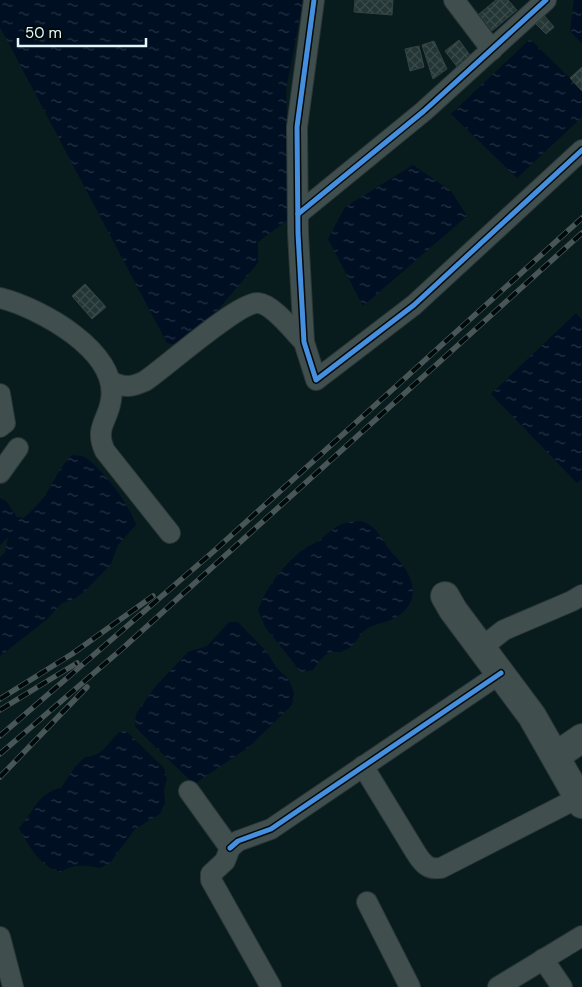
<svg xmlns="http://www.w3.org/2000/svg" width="582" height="987" font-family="'DM Sans',sans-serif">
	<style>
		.water { fill: url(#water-ripples) }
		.building { fill: url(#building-cross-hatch); stroke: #354442 }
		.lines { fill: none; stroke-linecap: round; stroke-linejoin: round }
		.street-casing { stroke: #2a3637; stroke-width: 22 }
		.secondary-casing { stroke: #2a3637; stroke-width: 30 }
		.street { stroke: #414e4e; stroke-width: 20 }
		.secondary { stroke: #414e4e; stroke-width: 28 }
		.rail-casing { stroke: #495657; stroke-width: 5.5 }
		.rail { stroke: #010a0b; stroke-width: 4; stroke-dasharray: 11; stroke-linecap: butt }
		.cycleway-casing { stroke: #010a0b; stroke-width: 8 }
		.cycleway { stroke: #468fdf; stroke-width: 5 }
	</style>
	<defs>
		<pattern id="water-ripples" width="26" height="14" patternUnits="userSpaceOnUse" patternTransform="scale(1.25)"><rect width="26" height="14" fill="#010f23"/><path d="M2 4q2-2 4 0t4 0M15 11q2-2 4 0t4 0" fill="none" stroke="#263344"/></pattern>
		<pattern id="building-cross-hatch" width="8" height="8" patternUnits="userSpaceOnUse" patternTransform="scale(1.25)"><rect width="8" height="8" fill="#243736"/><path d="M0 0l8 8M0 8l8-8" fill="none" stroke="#394b4a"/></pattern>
	</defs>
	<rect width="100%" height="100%" fill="#081b1d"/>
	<g class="water">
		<path d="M0 0H303L286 90 290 218 258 242V263L186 347 167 343 0 27Z"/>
		<path d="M574 0H582V44L570 31Z"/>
		<path d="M530 39 582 90V117L517 178 451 114Z"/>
		<path d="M413 165 451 191 467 216 363 306 328 239 345 207Z"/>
		<path d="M576 313 582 320V479L577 483 491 394Z"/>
		<path d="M72 455C76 456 81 455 84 457 101 466 131 507 136 525L118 545 111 564 84 592 74 599 62 603 46 620 0 656V557L5 552 8 537 0 545V498L6 501 17 517 24 518C30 512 36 507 41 501 53 486 58 468 72 455Z"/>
		<path d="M361 521C380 527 382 543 395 556 414 576 424 603 393 619 384 623 374 624 365 630 357 637 354 648 343 651 340 653 336 652 332 652 323 654 318 663 313 670L301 672 265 627 258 610C267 586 281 568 301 551 307 546 315 544 321 539 337 526 340 522 361 521Z"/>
		<path d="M229 622H238L266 651 276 667 289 680 294 692 292 705 249 747 194 784 142 734 135 726 136 714 155 687 188 652 207 646Z"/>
		<path d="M126 731 164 768 167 779 164 790 165 803 160 814 135 829 110 863 100 868C85 865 75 863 61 872 40 867 29 846 19 828 34 812 37 793 61 788L75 767 85 757C103 756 107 744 119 732Z"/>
	</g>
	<g class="building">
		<path d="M355 0H393L392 15 354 12Z"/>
		<path d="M496 0H508L517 10 492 31 479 14Z"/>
		<path d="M542 13 554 27 546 34 533 21Z"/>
		<path d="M459 40 472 58 458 68 445 51Z"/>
		<path d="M434 41 447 69 433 79 422 45Z"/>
		<path d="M419 46 424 67 410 71 405 49Z"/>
		<path d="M582 67V91L570 78Z"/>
		<path d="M85 284 106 307 92 319 72 296Z"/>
	</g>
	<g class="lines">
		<defs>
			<g id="street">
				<path d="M314 0 297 127 298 233 304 342 316 380 414 305 582 150"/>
				<path d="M454 0 492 50"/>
				<path d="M298 214 424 111 546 0"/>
				<path d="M0 298C40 308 119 351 111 400 108 421 94 428 105 451L170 533"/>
				<path d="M112 382C125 388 132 387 145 381 166 367 238 302 258 303 273 304 294 332 304 342"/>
				<path d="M0 394 5 423 0 427"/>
				<path d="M0 473 18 448"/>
				<path d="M481 648 504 630 572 601 582 595"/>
				<path d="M363 766 416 853C423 864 428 870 441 868L578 798"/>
				<path d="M189 791 230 848 225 861 211 874V880L271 987"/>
				<path d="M230 848 238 841 271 829 501 673"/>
				<path d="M367 902 410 987"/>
				<path d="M0 937 13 987"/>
				<path d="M543 959 562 987"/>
				<path d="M498 987 582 936"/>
			</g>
			<g id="secondary">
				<path d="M445 596 453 610 532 716 582 804"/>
				<path d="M556 756 582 738"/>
			</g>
		</defs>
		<use href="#street" class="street-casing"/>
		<use href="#secondary" class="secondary-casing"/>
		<use href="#street" class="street"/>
		<use href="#secondary" class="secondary"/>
		<defs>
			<g id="rail">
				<path d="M0 699 72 654 153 596"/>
				<path d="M0 710 77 663"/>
				<path d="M0 736 214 551 582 218"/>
				<path d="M0 754 123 648 582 233"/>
				<path d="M0 777 87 687"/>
			</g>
		</defs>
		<use href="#rail" class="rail-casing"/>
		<use href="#rail" class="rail"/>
		<defs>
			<g id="cycleway">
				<path d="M314 0 297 127 298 233 304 342 316 380 414 305 582 150"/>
				<path d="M298 214 424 111 546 0"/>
				<path d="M230 848 238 841 271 829 501 673"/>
			</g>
		</defs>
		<use href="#cycleway" class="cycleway-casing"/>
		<use href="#cycleway" class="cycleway"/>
	</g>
	<path d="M18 38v8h128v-8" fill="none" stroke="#e4f7f8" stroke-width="2.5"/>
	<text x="25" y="38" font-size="15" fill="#e4f7f8" stroke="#010a0b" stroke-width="4" paint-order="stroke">50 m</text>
</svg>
